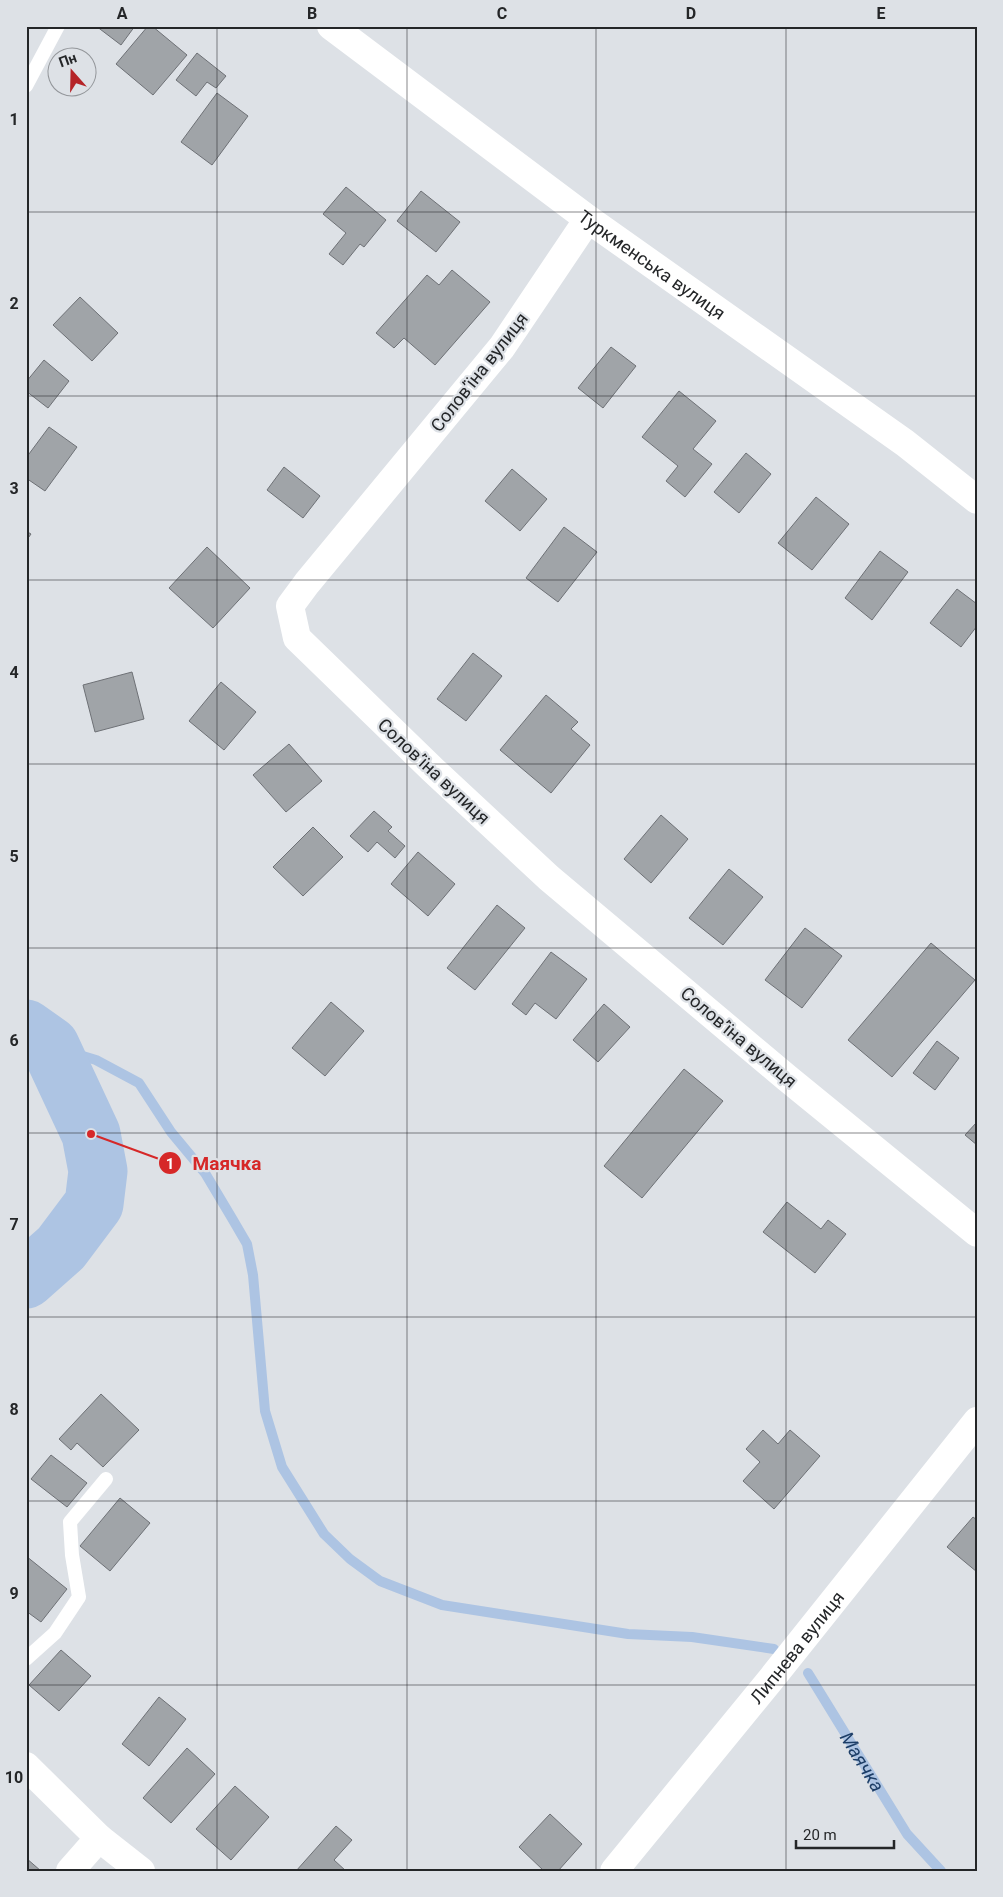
<svg xmlns="http://www.w3.org/2000/svg" width="1003" height="1897" font-family="Roboto,sans-serif">
	<style>
		.lines { fill: none; stroke-linecap: round; stroke-linejoin: round }
		.stream { stroke: #adc4e3; stroke-width: 10 }
		.river { stroke: #adc4e3; stroke-width: 59 }
		.building { fill: #a0a4a8; stroke: #6e7176 }
		.lane { stroke: #fff; stroke-width: 14 }
		.street { stroke: #fff; stroke-width: 28 }
		.grid { fill: none; stroke: #242628; stroke-width: 1; stroke-opacity: 0.55 }
		.labels { text-anchor: middle; dominant-baseline: central; stroke-width: 4.5; stroke-linejoin: round; paint-order: stroke }
		.street-label { font-size: 18px; fill: #242628; stroke: #dde1e6 }
		.water-label { font-size: 19px; font-style: italic; fill: #1d3e67; stroke: #dde1e6 }
		.leader { fill: none; stroke: #d62828; stroke-width: 2 }
		.callout-dot { fill: #d62828; stroke: #dde1e6; stroke-width: 2 }
		.mark-label { font-size: 15px; text-anchor: middle; font-weight: bold; fill: #fff }
		.callout-label { font-size: 19px; text-anchor: middle; font-weight: bold; fill: #d62828; stroke: #dde1e6; stroke-width: 4.5; stroke-linejoin: round; paint-order: stroke }
		.neatline { fill: none; stroke: #242628; stroke-width: 2 }
		.grid-label { font-size: 16px; text-anchor: middle; font-weight: bold; fill: #242628 }
	</style>
	<rect width="100%" height="100%" fill="#dde1e6"/>
	<g class="lines">
		<g class="stream">
			<path d="M50 1046 96 1060 139 1083 171 1132 205 1173 233 1220 247 1244 253 1275 265 1411 282 1467 324 1534 350 1559 380 1581 442 1605 628 1634 692 1637 774 1649"/>
			<path id="s1" d="M808 1673 907 1834 941 1871"/>
		</g>
		<path class="river" d="M26 1029 50 1046 91 1134 98 1171 94 1204 61 1248 26 1279"/>
	</g>
	<g class="building">
		<path d="M96 26H135L121 45Z"/>
		<path d="M148 26H152L187 55 153 95 116 64Z"/>
		<path d="M197 53 226 76 216 88 207 82 196 96 176 80Z"/>
		<path d="M217 93 248 116 212 165 181 142Z"/>
		<path d="M346 187 386 220 364 247 360 244 343 265 329 254 346 233 323 214Z"/>
		<path d="M421 191 460 222 436 252 397 221Z"/>
		<path d="M452 270 490 302 435 365 404 338 394 348 376 333 427 275 439 285Z"/>
		<path d="M80 297 118 333 92 361 53 325Z"/>
		<path d="M611 347 636 366 603 408 578 388Z"/>
		<path d="M44 360 69 381 48 408 26 391V382Z"/>
		<path d="M679 391 716 421 693 449 712 464 685 497 666 481 678 466 642 437Z"/>
		<path d="M49 427 77 447 45 491 26 478V458Z"/>
		<path d="M746 453 771 474 739 513 714 492Z"/>
		<path d="M284 467 320 496 303 518 267 490Z"/>
		<path d="M512 469 547 499 520 531 485 501Z"/>
		<path d="M816 497 849 524 812 570 778 543Z"/>
		<path d="M564 527 597 552 558 602 526 578Z"/>
		<path d="M26 531 31 534 26 541Z"/>
		<path d="M207 547 250 588 213 628 169 588Z"/>
		<path d="M880 551 908 572 872 620 845 598Z"/>
		<path d="M957 589 977 604V626L961 647 930 623Z"/>
		<path d="M473 653 502 676 466 721 437 699Z"/>
		<path d="M132 672 144 719 95 732 83 685Z"/>
		<path d="M221 682 256 712 224 750 189 721Z"/>
		<path d="M546 695 578 722 571 729 590 745 551 793 500 750Z"/>
		<path d="M289 744 322 781 286 812 253 775Z"/>
		<path d="M374 811 392 827 388 831 405 846 395 858 377 842 368 852 350 836Z"/>
		<path d="M661 815 688 839 651 883 624 859Z"/>
		<path d="M313 827 343 857 303 896 273 867Z"/>
		<path d="M418 852 455 884 428 916 391 884Z"/>
		<path d="M729 869 763 897 723 945 689 918Z"/>
		<path d="M497 905 525 928 475 990 447 968Z"/>
		<path d="M805 928 842 956 802 1008 765 980Z"/>
		<path d="M931 943 975 980 892 1077 848 1040Z"/>
		<path d="M551 952 587 979 556 1019 535 1003 526 1015 512 1004Z"/>
		<path d="M331 1002 364 1031 325 1076 292 1048Z"/>
		<path d="M604 1004 630 1027 598 1062 573 1040Z"/>
		<path d="M937 1041 959 1058 935 1090 913 1073Z"/>
		<path d="M684 1069 723 1101 642 1198 604 1166Z"/>
		<path d="M977 1122V1145L965 1135Z"/>
		<path d="M787 1202 821 1229 828 1220 846 1234 815 1273 763 1232Z"/>
		<path d="M101 1394 139 1430 103 1467 77 1443 71 1450 59 1439Z"/>
		<path d="M763 1430 778 1444 790 1430 820 1456 774 1509 743 1481 760 1462 746 1449Z"/>
		<path d="M51 1455 87 1483 67 1507 31 1479Z"/>
		<path d="M120 1498 150 1523 110 1571 80 1546Z"/>
		<path d="M973 1517 977 1520V1572L947 1547Z"/>
		<path d="M26 1556 67 1589 41 1622 26 1611Z"/>
		<path d="M61 1650 91 1676 59 1711 29 1685Z"/>
		<path d="M159 1697 186 1719 149 1766 122 1744Z"/>
		<path d="M187 1748 215 1774 171 1823 143 1798Z"/>
		<path d="M235 1786 269 1817 231 1860 196 1829Z"/>
		<path d="M550 1814 582 1844 558 1871H544L519 1847Z"/>
		<path d="M336 1826 352 1840 334 1860 346 1871H296Z"/>
		<path d="M26 1858 41 1871H26Z"/>
	</g>
	<g class="lines">
		<g class="lane">
			<path d="M26 86 58 26"/>
			<path d="M26 1659 55 1633 79 1597 72 1555 70 1522 106 1479"/>
		</g>
		<g class="street">
			<path id="s2" d="M331 26 588 219 905 443 977 500"/>
			<path d="M588 219 502 347 307 583 290 606 297 638 433 770 549 878 787 1078 977 1233"/>
			<path d="M26 1766 99 1838 141 1871"/>
			<path d="M70 1871 99 1838"/>
			<path id="s3" d="M614 1871 772 1678 977 1421"/>
		</g>
	</g>
	<path class="grid" d="M217 26V1871M407 26V1871M596 26V1871M786 26V1871M26 212H977M26 396H977M26 580H977M26 764H977M26 948H977M26 1133H977M26 1317H977M26 1501H977M26 1685H977"/>
	<g class="labels">
		<g class="street-label">
			<text stroke="none"><textPath href="#s2" startOffset="400">Туркменська вулиця</textPath></text>
			<text transform="translate(479 372) rotate(-52)">Соловʼїна вулиця</text>
			<text transform="translate(434 771) rotate(43)">Соловʼїна вулиця</text>
			<text transform="translate(739 1037) rotate(40)">Соловʼїна вулиця</text>
			<text stroke="none"><textPath href="#s3" startOffset="289">Липнева вулиця</textPath></text>
		</g>
		<g class="water-label">
			<text stroke="none"><textPath href="#s1" startOffset="104">Маячка</textPath></text>
		</g>
	</g>
	<path class="leader" d="M91 1134L170 1163"/>
	<g class="callout-dot">
		<circle cx="91" cy="1134" r="5"/>
		<circle cx="170" cy="1163" r="12"/>
	</g>
	<g class="mark-label">
		<text x="170" y="1169">1</text>
	</g>
	<g class="callout-label">
		<text x="227" y="1170">Маячка</text>
	</g>
	<rect width="1003" height="1897" fill="none" stroke="#dde1e6" stroke-width="55"/>
	<g transform="translate(72 72) rotate(340)"><circle r="24" fill="#dde1e6" stroke="#93969a"/>
	<path d="M0-4L9 19L0 12L-9 19Z" fill="#b52428"/>
	<text y="-8" font-size="14" font-weight="bold" text-anchor="middle" fill="#242628">Пн</text>
	</g>
	<path d="M796 1840v8h98v-8" fill="none" stroke="#242628" stroke-width="2.5"/>
	<text x="803" y="1840" font-size="15" fill="#242628" stroke="#dde1e6" stroke-width="4" paint-order="stroke">20 m</text>
	<rect x="28" y="28" width="948" height="1842" class="neatline"/>
	<g class="grid-label">
		<text x="122" y="19">A</text>
		<text x="312" y="19">B</text>
		<text x="502" y="19">C</text>
		<text x="691" y="19">D</text>
		<text x="881" y="19">E</text>
		<text x="14" y="125">1</text>
		<text x="14" y="309">2</text>
		<text x="14" y="494">3</text>
		<text x="14" y="678">4</text>
		<text x="14" y="862">5</text>
		<text x="14" y="1046">6</text>
		<text x="14" y="1230">7</text>
		<text x="14" y="1415">8</text>
		<text x="14" y="1599">9</text>
		<text x="14" y="1783">10</text>
	</g>
</svg>
